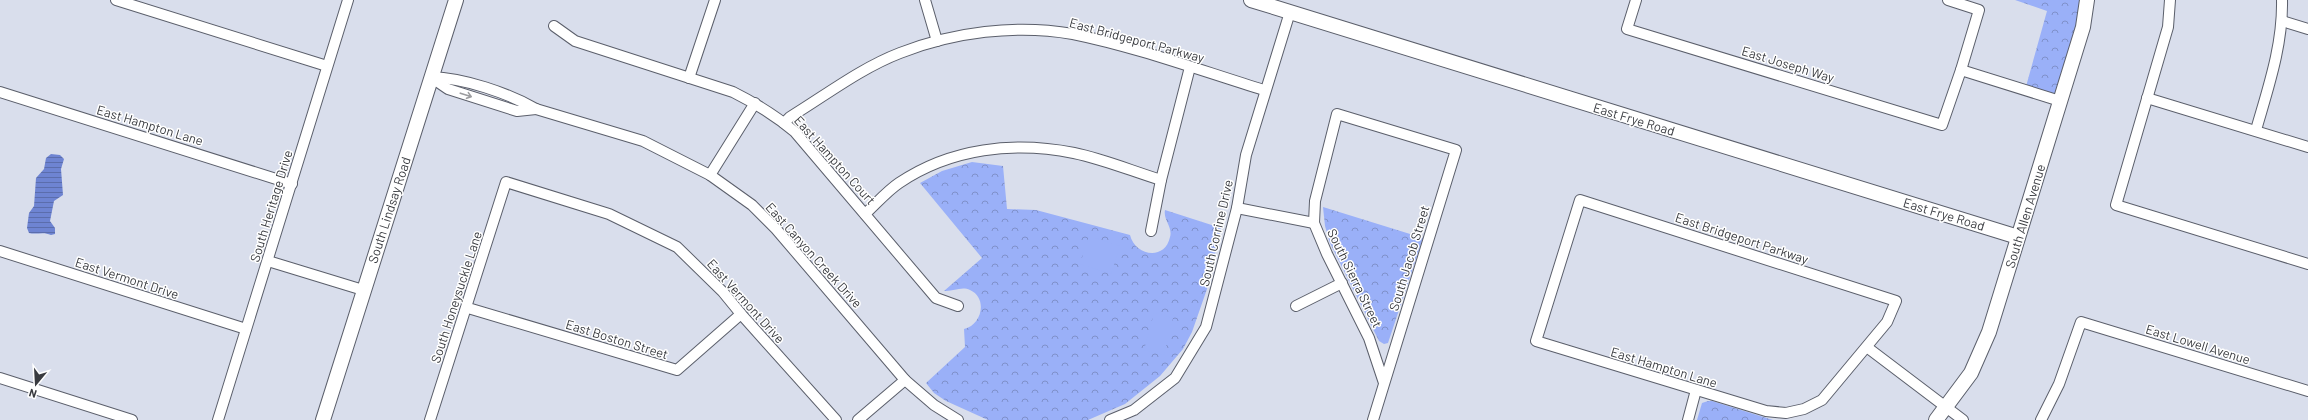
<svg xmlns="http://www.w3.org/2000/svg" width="2308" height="420" font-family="Barlow,sans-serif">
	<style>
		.park { fill: url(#park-crowns) }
		.garden { fill: #9ab0f8 }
		.water { fill: url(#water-rules) }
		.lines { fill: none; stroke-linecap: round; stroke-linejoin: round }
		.street-casing { stroke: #5b5f6b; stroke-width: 12 }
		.secondary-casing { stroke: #5b5f6b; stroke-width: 16 }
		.street { stroke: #fff; stroke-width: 10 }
		.secondary { stroke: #fff; stroke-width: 14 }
		.oneway { stroke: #9c9da0 }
		.labels { text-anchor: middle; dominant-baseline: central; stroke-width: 3; stroke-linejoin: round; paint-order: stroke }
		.street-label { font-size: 13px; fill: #393b40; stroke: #fff }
	</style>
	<defs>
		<pattern id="park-crowns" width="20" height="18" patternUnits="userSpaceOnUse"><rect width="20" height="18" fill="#9ab0f8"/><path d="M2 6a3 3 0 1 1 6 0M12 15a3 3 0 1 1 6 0" fill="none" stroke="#7f90ca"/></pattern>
		<pattern id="water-rules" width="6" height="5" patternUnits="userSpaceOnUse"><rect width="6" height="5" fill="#6e84d2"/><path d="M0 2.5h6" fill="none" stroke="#5b6dac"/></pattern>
	</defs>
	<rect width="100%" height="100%" fill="#d9deec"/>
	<g class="park">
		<path d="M2015 0H2087L2060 101 2025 90 2047 11Z"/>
		<path d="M972 162 1003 166 1007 209 1036 210 1130 235C1135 256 1165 261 1170 237 1173 227 1163 220 1165 210L1221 228 1207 289 1192 332 1183 349 1160 376 1125 404 1088 420H988L946 401 934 393 926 383 965 347 964 329C982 325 988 298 970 290 961 286 953 292 944 291L982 258 920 183 942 171Z"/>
		<path d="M1323 207 1423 238 1388 343 1384 344 1379 341 1330 243 1325 226Z"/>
		<path d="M1708 401H1712L1773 420H1697L1702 403Z"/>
	</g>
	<g class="garden">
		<path d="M1089 236 1120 246 1111 274 1080 264Z"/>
		<path d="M1154 313 1173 318 1164 355 1144 350Z"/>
	</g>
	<path class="water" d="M51 154 60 155 64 159 61 169 63 195 54 201 50 221 55 228V234L51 235C43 231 37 235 29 233L27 228 29 213 34 206 36 178 44 169 46 158Z"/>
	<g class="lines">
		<defs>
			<g id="street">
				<path d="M116 0 327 66"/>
				<path d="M925 0 937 41"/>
				<path d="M1636 0 1627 29 1942 125 1961 70 1979 10 1948 0"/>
				<path d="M2170 0 2168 27 2116 205 2308 264"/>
				<path d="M2282 21 2308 29"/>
				<path d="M554 26 575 41 733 92C755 103 776 116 795 132L936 298 958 306"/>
				<path d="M1961 70 2060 101"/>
				<path d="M431 77C464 78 508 93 536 109L643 141 710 175 752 205 776 229 905 380 934 405 958 420"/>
				<path d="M432 78 448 89 517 111 536 109"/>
				<path d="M689 78 715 0"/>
				<path d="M0 92 292 184"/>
				<path d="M2147 98 2308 147"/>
				<path d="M784 123 790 117C826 95 861 68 900 53 953 32 1016 24 1073 34 1137 47 1202 71 1264 90"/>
				<path d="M2256 130C2268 88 2283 45 2282 0"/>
				<path d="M710 175 755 103"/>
				<path d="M1580 200 1896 301 1887 322 1822 400 1804 409 1786 413 1766 411 1536 341Z"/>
				<path d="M1237 208 1314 223"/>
				<path d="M865 214C876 204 887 191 899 183 951 148 1014 141 1074 153 1103 159 1132 171 1161 180"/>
				<path d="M1151 231 1161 180 1190 67"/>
				<path d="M0 251 246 329"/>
				<path d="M268 261 363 290"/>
				<path d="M1296 306 1342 283"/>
				<path d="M468 308 677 370 741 314"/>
				<path d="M1868 348 1963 420"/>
				<path d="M0 378 132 420"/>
				<path d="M218 420 348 0"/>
				<path d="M430 420 506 182 609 214 677 247 723 292 741 314 836 420"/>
				<path d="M858 420 905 380"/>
				<path d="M1110 420 1134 410 1175 378 1206 327 1237 208 1246 155 1290 12"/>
				<path d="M1373 420 1456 150 1337 114 1315 201 1314 223 1327 254 1369 338 1384 383"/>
				<path d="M1688 420 1696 390"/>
				<path d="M2041 420 2059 384 2081 322 2308 391"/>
			</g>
			<g id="secondary">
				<path d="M1251 0 2018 237"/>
				<path d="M323 420 456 0"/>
				<path d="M1936 420 1971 373 1989 332 2083 27 2087 0"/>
			</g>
		</defs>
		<use href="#street" class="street-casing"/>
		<use href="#secondary" class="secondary-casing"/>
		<use href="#street" class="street"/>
		<use href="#secondary" class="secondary"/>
	</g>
	<defs><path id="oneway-shaft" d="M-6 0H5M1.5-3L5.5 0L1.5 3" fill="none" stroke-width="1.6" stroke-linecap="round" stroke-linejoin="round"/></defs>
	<use class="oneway" href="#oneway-shaft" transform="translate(466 95) rotate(18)"/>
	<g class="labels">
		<g class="street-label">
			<text transform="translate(1137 40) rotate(15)">East Bridgeport Parkway</text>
			<text transform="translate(1788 64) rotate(17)">East Joseph Way</text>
			<text transform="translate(1634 119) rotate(17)">East Frye Road</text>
			<text transform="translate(150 125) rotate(17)">East Hampton Lane</text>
			<text transform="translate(835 160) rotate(48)">East Hampton Court</text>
			<text transform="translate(271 206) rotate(-73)">South Heritage Drive</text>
			<text transform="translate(389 210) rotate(-72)">South Lindsay Road</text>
			<text transform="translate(1944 214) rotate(17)">East Frye Road</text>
			<text transform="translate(2025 216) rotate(-73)">South Allen Avenue</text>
			<text transform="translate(1216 233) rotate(-77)">South Corrine Drive</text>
			<text transform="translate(1742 238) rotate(18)">East Bridgeport Parkway</text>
			<text transform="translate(814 255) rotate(48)">East Canyon Creek Drive</text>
			<text transform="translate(1409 258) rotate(-73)">South Jacob Street</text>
			<text transform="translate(127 278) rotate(18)">East Vermont Drive</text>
			<text transform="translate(1355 278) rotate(64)">South Sierra Street</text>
			<text transform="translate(456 297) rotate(-72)">South Honeysuckle Lane</text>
			<text transform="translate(746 301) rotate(48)">East Vermont Drive</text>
			<text transform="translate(617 339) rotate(17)">East Boston Street</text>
			<text transform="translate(2198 344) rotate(17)">East Lowell Avenue</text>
			<text transform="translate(1664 367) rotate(17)">East Hampton Lane</text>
		</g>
	</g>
	<g transform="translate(36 384) rotate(198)" stroke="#ffffff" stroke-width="3" paint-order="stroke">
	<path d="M0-3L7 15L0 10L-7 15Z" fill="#393b40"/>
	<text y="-6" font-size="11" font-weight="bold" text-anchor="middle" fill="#393b40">N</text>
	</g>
</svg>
